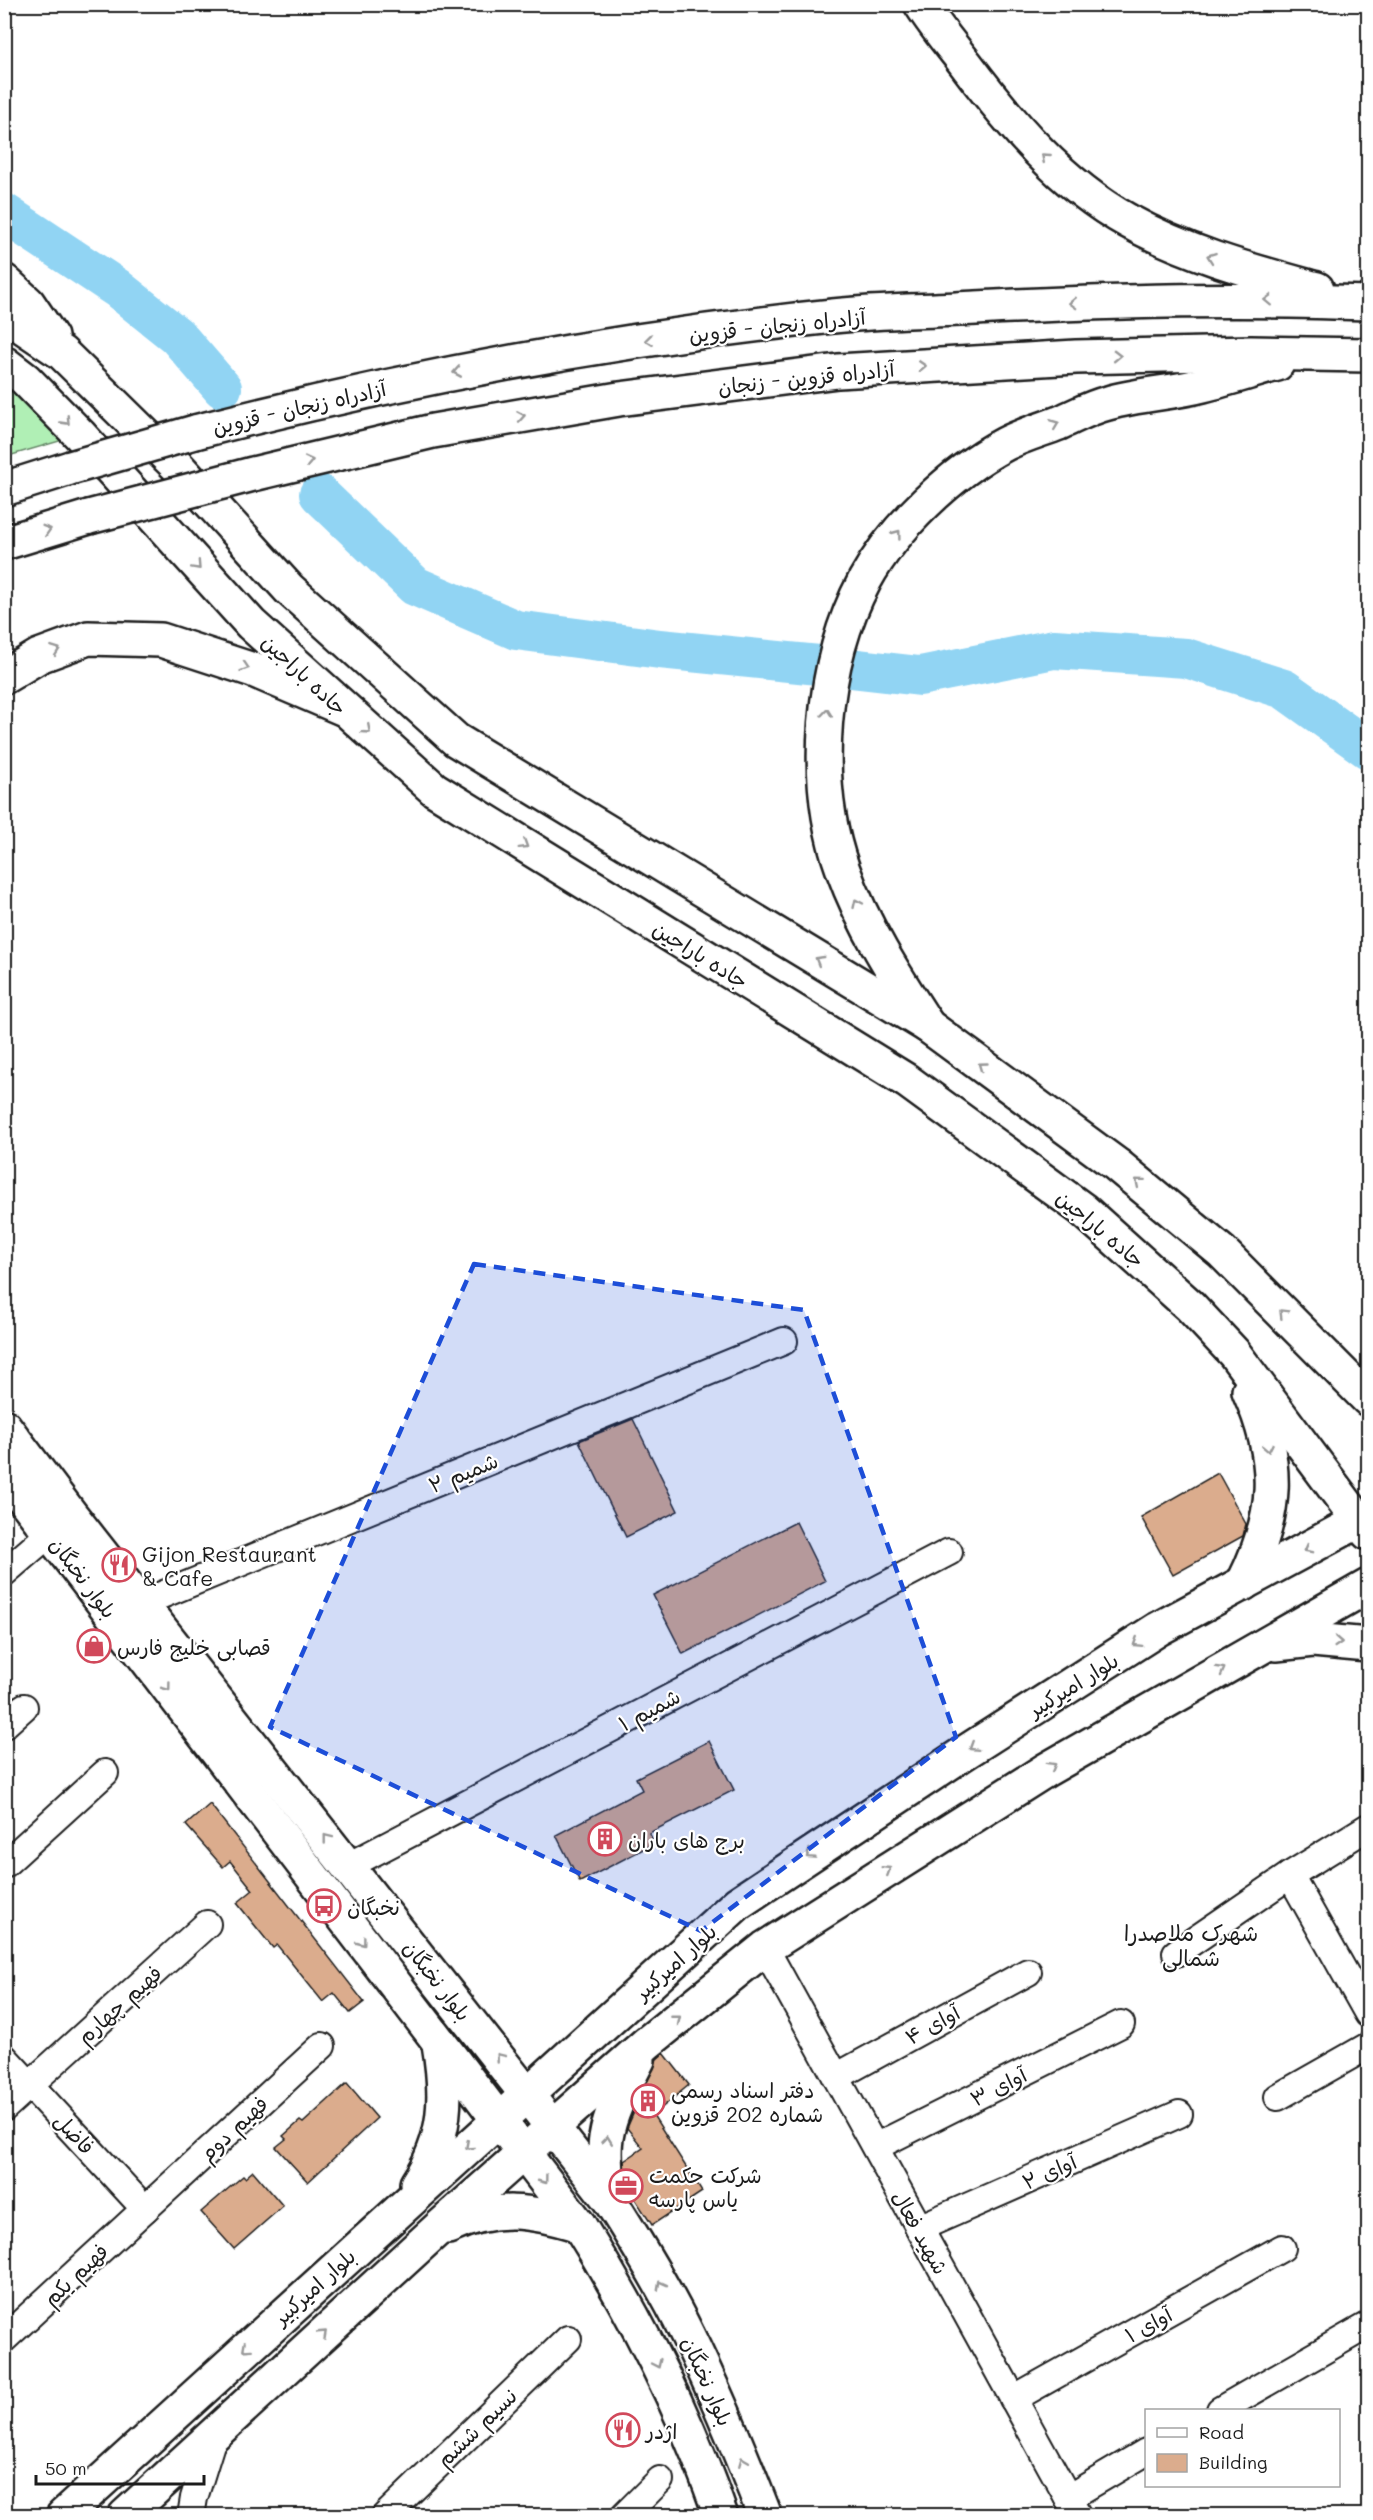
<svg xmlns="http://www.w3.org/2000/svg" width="1373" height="2520" font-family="Mali,'Playpen Sans Arabic',sans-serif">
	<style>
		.green { fill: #b0efb5; stroke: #668668; stroke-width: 1.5 }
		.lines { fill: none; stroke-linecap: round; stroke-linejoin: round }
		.river { stroke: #91d4f3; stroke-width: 40 }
		.building { fill: #dbac8d; stroke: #1c1c1c; stroke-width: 1.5 }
		.minor-casing { stroke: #1c1c1c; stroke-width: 30 }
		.major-casing { stroke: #1c1c1c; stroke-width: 38 }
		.highway-casing { stroke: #1c1c1c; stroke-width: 38 }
		.minor { stroke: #fff; stroke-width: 26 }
		.major { stroke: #fff; stroke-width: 33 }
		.highway { stroke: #fff; stroke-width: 33 }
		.highway-bridge-casing { stroke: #1c1c1c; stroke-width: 38; stroke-linecap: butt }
		.highway-bridge { stroke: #fff; stroke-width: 33 }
		.oneway { stroke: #999 }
		.marked { fill: #1d4ed8; fill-opacity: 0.2; stroke: #1d4ed8; stroke-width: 4.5; stroke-dasharray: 12 8; stroke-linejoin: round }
		.labels { text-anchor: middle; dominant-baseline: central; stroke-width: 4.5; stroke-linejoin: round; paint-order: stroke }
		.street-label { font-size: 21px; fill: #1c1c1c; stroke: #fff }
		.poi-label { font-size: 21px; fill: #1c1c1c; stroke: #fff; text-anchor: start }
		.neighbourhood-label { font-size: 22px; fill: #1c1c1c; stroke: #fff }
	</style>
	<rect width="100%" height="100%" fill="#fff"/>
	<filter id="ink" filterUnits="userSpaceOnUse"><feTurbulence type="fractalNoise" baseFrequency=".0167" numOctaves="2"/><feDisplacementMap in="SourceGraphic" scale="12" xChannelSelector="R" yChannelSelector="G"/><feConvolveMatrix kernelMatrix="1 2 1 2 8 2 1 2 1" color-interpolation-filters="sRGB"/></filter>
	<g filter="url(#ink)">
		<path class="green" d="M4 368 80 435 5 457Z"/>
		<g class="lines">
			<g class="river">
				<path d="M4 213 117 288 177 336 222 388"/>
				<path d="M319 494 415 586 516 630 660 649 819 665"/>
				<path d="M850 668 920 676 1054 649 1186 658 1284 689 1368 749"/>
			</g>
		</g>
		<g class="building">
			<path d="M633 1419 678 1511 626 1537 579 1441Z"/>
			<path d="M1218 1473 1246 1524 1243 1536 1173 1575 1141 1517Z"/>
			<path d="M796 1522 825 1581 683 1654 653 1595Z"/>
			<path d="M709 1741 734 1790 649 1833 655 1843 580 1882 556 1835 642 1790 636 1778Z"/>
			<path d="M210 1804 364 2002 350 2013 334 1993 323 2002 277 1945 273 1948 237 1903 253 1890 230 1861 223 1867 186 1825Z"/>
			<path d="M664 2053 689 2085 653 2115 702 2192 652 2225 626 2185 624 2161 643 2148 627 2128 657 2059Z"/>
			<path d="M347 2083 377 2118 308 2182 276 2147 286 2139 283 2136 300 2121 303 2123Z"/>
			<path d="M253 2171 283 2206 234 2249 201 2212 243 2176 245 2178Z"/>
		</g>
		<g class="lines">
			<defs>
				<g id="minor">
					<path d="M4 1573 63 1522"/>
					<path d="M142 1603 784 1341"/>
					<path d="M4 1725 24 1707"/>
					<path d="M4 1865 105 1773"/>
					<path d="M348 1866 949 1552"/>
					<path d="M1290 1875 1368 2014"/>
					<path d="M765 1948 1078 2516"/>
					<path d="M1176 1953 1290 1875 1368 1827"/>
					<path d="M4 2057 145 2209"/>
					<path d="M836 2077 1028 1972"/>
					<path d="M1278 2097 1368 2046"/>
					<path d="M4 2108 207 1924"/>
					<path d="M875 2147 1121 2024"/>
					<path d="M919 2228 1179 2114"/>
					<path d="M4 2339 322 2046"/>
					<path d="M1013 2399 1282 2248"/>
					<path d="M1220 2410 1368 2325"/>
					<path d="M1068 2498 1146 2452"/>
					<path d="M191 2516 194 2498 214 2434"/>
					<path d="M385 2516 568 2339"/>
					<path d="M624 2516 660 2480"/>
				</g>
				<g id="major">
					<path d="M4 281 28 303 51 337"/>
					<path d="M4 314 62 353 179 468 289 589 456 740 928 1026 1117 1165 1222 1252 1368 1399"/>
					<path d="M4 363 25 379 80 435 251 624 434 789 907 1081 1082 1209 1190 1306 1234 1353 1368 1533"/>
					<path d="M4 1426 71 1515 609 2199C637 2243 664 2287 687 2334 716 2393 741 2454 765 2516"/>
					<path d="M4 1473 579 2225C636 2316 686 2414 721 2516"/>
					<path d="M1243 1584C1278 1514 1281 1463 1249 1391"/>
					<path d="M1276 1644 1313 1640 1368 1645"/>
					<path d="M417 2184C447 2138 448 2097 439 2044"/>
					<path d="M609 2199C607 2179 603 2158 606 2138 610 2111 625 2085 638 2060"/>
					<path d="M448 2227C495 2205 531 2210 579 2225"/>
					<path d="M63 2516 738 1903 961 1755 1158 1629 1368 1516"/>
					<path d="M125 2516 441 2226 647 2043 765 1948 1046 1770 1368 1586"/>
				</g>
				<g id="highway">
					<path d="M921 4C934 25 950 44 965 63 1010 123 1061 184 1128 221 1187 254 1252 271 1317 289"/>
					<path d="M195 432C405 378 618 338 833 316 880 311 928 311 976 308 1107 301 1237 298 1368 303"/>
					<path d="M253 474 433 431 619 399 838 371 1076 357 1251 353 1368 355"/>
					<path d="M4 489 70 468"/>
					<path d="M4 543 89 517"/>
					<path d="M4 677 39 656 88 638 161 640 253 670 342 708"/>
					<path d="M928 1026C896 977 863 926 843 870 811 782 821 662 865 580 894 527 952 472 1005 444 1022 435 1041 430 1059 423 1075 416 1091 407 1108 403 1139 394 1172 393 1203 385 1228 379 1252 371 1277 364"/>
				</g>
			</defs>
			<use href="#minor" class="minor-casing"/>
			<use href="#major" class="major-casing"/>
			<use href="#highway" class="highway-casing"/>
			<use href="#minor" class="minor"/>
			<use href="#major" class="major"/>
			<use href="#highway" class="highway"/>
			<defs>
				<g id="highway-bridge">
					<path d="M70 468 195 432"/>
					<path d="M89 517 253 474"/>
				</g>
			</defs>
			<use href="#highway-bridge" class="highway-bridge-casing"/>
			<use href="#highway-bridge" class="highway-bridge"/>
		</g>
		<defs><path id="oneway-chevron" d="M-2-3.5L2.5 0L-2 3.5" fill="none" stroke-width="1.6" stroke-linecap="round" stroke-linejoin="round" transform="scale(1.5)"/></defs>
		<g class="oneway">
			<use href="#oneway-chevron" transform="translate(1045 157) rotate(-139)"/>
			<use href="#oneway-chevron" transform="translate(1211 257) rotate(-160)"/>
			<use href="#oneway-chevron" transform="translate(1268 300) rotate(-178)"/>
			<use href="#oneway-chevron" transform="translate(1073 303) rotate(178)"/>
			<use href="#oneway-chevron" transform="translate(649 340) rotate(173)"/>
			<use href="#oneway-chevron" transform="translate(1117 356) rotate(-1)"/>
			<use href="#oneway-chevron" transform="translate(922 366) rotate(-3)"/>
			<use href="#oneway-chevron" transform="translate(457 372) rotate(170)"/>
			<use href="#oneway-chevron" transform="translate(521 416) rotate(-10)"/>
			<use href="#oneway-chevron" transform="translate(66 421) rotate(46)"/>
			<use href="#oneway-chevron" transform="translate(1055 424) rotate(-22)"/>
			<use href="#oneway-chevron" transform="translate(309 461) rotate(-13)"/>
			<use href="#oneway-chevron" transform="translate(47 530) rotate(-17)"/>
			<use href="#oneway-chevron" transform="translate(897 534) rotate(-53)"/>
			<use href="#oneway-chevron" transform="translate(197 566) rotate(47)"/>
			<use href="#oneway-chevron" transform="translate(56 650) rotate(-20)"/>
			<use href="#oneway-chevron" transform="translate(245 667) rotate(18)"/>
			<use href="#oneway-chevron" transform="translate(827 713) rotate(-84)"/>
			<use href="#oneway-chevron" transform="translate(367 730) rotate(41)"/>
			<use href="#oneway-chevron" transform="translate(524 845) rotate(32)"/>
			<use href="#oneway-chevron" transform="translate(857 903) rotate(-115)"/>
			<use href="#oneway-chevron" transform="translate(819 960) rotate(-149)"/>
			<use href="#oneway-chevron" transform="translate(982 1066) rotate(-144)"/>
			<use href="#oneway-chevron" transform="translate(1139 1182) rotate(-140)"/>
			<use href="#oneway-chevron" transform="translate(1283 1313) rotate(-135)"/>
			<use href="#oneway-chevron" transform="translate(1268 1448) rotate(79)"/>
			<use href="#oneway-chevron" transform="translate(1308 1549) rotate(152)"/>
			<use href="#oneway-chevron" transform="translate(1338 1642) rotate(4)"/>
			<use href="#oneway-chevron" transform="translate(1137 1643) rotate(148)"/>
			<use href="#oneway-chevron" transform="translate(1221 1670) rotate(-29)"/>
			<use href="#oneway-chevron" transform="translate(167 1687) rotate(53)"/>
			<use href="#oneway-chevron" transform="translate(973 1747) rotate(148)"/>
			<use href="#oneway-chevron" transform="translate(1052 1766) rotate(-30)"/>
			<use href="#oneway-chevron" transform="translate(327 1838) rotate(-128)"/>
			<use href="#oneway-chevron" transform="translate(810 1855) rotate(146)"/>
			<use href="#oneway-chevron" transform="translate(887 1870) rotate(-32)"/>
			<use href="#oneway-chevron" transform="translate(362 1942) rotate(53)"/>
			<use href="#oneway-chevron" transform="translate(677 2019) rotate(-39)"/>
			<use href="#oneway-chevron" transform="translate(500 2057) rotate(-128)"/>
			<use href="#oneway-chevron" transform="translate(607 2140) rotate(-83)"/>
			<use href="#oneway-chevron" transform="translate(469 2146) rotate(139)"/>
			<use href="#oneway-chevron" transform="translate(544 2180) rotate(53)"/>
			<use href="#oneway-chevron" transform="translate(661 2285) rotate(-118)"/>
			<use href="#oneway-chevron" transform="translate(323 2334) rotate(-43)"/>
			<use href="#oneway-chevron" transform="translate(246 2348) rotate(138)"/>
			<use href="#oneway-chevron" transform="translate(657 2364) rotate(65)"/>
			<use href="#oneway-chevron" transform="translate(743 2461) rotate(-112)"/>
		</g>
	</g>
	<path class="marked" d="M474 1264 804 1310 956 1737 701 1931 270 1727Z"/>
	<defs>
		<symbol id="restaurant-ring" viewBox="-11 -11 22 22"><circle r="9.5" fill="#fff" stroke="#d1495b" stroke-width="1.5"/><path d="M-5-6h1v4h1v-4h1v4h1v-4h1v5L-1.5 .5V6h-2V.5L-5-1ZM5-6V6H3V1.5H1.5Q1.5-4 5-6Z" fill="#d1495b"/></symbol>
		<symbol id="shop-ring" viewBox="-11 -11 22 22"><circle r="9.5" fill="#fff" stroke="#d1495b" stroke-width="1.5"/><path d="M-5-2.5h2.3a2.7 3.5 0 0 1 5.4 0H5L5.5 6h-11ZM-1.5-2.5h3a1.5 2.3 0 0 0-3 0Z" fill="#d1495b"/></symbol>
		<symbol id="building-ring" viewBox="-11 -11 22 22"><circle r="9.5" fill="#fff" stroke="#d1495b" stroke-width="1.5"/><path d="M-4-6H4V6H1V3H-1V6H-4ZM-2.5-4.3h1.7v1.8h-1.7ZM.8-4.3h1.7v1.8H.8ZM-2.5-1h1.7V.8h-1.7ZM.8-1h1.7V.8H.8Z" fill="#d1495b"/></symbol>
		<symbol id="bus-ring" viewBox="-11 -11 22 22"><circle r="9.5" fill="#fff" stroke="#d1495b" stroke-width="1.5"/><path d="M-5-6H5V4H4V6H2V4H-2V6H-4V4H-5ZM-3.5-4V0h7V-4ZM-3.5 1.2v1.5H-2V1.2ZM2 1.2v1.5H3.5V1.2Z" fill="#d1495b"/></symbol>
		<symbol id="office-ring" viewBox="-11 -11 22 22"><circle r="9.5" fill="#fff" stroke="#d1495b" stroke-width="1.5"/><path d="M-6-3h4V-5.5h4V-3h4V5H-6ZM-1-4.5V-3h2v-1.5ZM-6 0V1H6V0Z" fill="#d1495b"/></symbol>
	</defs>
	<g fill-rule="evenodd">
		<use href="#restaurant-ring" x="100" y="1546" width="38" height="38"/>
		<use href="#shop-ring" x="75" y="1627" width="38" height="38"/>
		<use href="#building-ring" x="586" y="1820" width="38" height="38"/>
		<use href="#bus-ring" x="305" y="1887" width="38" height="38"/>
		<use href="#building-ring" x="629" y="2082" width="38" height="38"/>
		<use href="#office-ring" x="607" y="2167" width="38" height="38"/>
		<use href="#restaurant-ring" x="604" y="2411" width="38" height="38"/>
	</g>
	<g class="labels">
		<g class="street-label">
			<text transform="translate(777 325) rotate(-6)">آزادراه زنجان - قزوین</text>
			<text transform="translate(806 377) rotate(-6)">آزادراه قزوین - زنجان</text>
			<text transform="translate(299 407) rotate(-13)">آزادراه زنجان - قزوین</text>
			<text transform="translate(305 674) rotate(43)">جاده باراجین</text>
			<text transform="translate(701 954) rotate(32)">جاده باراجین</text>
			<text transform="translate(1101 1228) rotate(40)">جاده باراجین</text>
			<text transform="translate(463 1472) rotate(-22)">شمیم ۲</text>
			<text transform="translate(84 1577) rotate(53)">بلوار نخبگان</text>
			<text transform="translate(1073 1684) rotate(-32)">بلوار امیرکبیر</text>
			<text transform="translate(649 1709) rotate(-28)">شمیم ۱</text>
			<text transform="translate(675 1961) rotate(-42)">بلوار امیرکبیر</text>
			<text transform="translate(438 1980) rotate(52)">بلوار نخبگان</text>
			<text transform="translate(119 2004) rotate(-42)">فهیم چهارم</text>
			<text transform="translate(932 2024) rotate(-29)">آوای ۴</text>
			<text transform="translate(998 2086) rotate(-27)">آوای ۳</text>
			<text transform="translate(233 2128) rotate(-43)">فهیم دوم</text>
			<text transform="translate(75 2133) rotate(47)">فاضل</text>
			<text transform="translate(1049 2171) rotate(-24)">آوای ۲</text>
			<text transform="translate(921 2232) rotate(61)">شهید فعال</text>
			<text transform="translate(75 2274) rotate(-43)">فهیم یکم</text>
			<text transform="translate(314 2286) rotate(-42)">بلوار امیرکبیر</text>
			<text transform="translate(1148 2324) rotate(-29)">آوای ۱</text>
			<text transform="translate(708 2381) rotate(66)">بلوار نخبگان</text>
			<text transform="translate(476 2427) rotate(-44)">نسیم ششم</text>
		</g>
		<g class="poi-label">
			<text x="142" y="1553">Gijon Restaurant<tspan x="142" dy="24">&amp; Cafe</tspan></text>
			<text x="117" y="1646">قصابی خلیج فارس</text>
			<text x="628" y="1839">برج های باران</text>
			<text x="347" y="1906">نخبگان</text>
			<text x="671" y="2089">دفتر اسناد رسمی<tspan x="671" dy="24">شماره 202 قزوین</tspan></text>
			<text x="649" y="2174">شرکت حکمت<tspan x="649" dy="24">یاس پارسه</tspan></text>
			<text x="646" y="2430">اژدر</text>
		</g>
		<g class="neighbourhood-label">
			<text x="1191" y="1932">شهرک ملاصدرا<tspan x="1191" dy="25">شمالی</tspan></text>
		</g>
	</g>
	<rect width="1373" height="2520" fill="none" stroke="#fff" stroke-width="24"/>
	<rect x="12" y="12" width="1349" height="2496" fill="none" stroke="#1c1c1c" stroke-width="2" filter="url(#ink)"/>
	<rect x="1145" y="2409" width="195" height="78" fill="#ffffff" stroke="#a4a4a4" stroke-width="1.5"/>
	<rect x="1157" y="2428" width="30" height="9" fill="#ffffff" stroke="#a4a4a4" stroke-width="1.5"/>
	<text x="1199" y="2439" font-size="18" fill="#1c1c1c">Road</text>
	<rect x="1157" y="2454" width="30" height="18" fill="#dbac8d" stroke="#a4a4a4" stroke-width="1.5"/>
	<text x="1199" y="2469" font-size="18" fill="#1c1c1c">Building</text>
	<path d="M36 2475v9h168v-9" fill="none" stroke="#1c1c1c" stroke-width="3"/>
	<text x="45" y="2475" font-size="18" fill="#1c1c1c" stroke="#ffffff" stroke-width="4.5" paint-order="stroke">50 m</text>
</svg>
